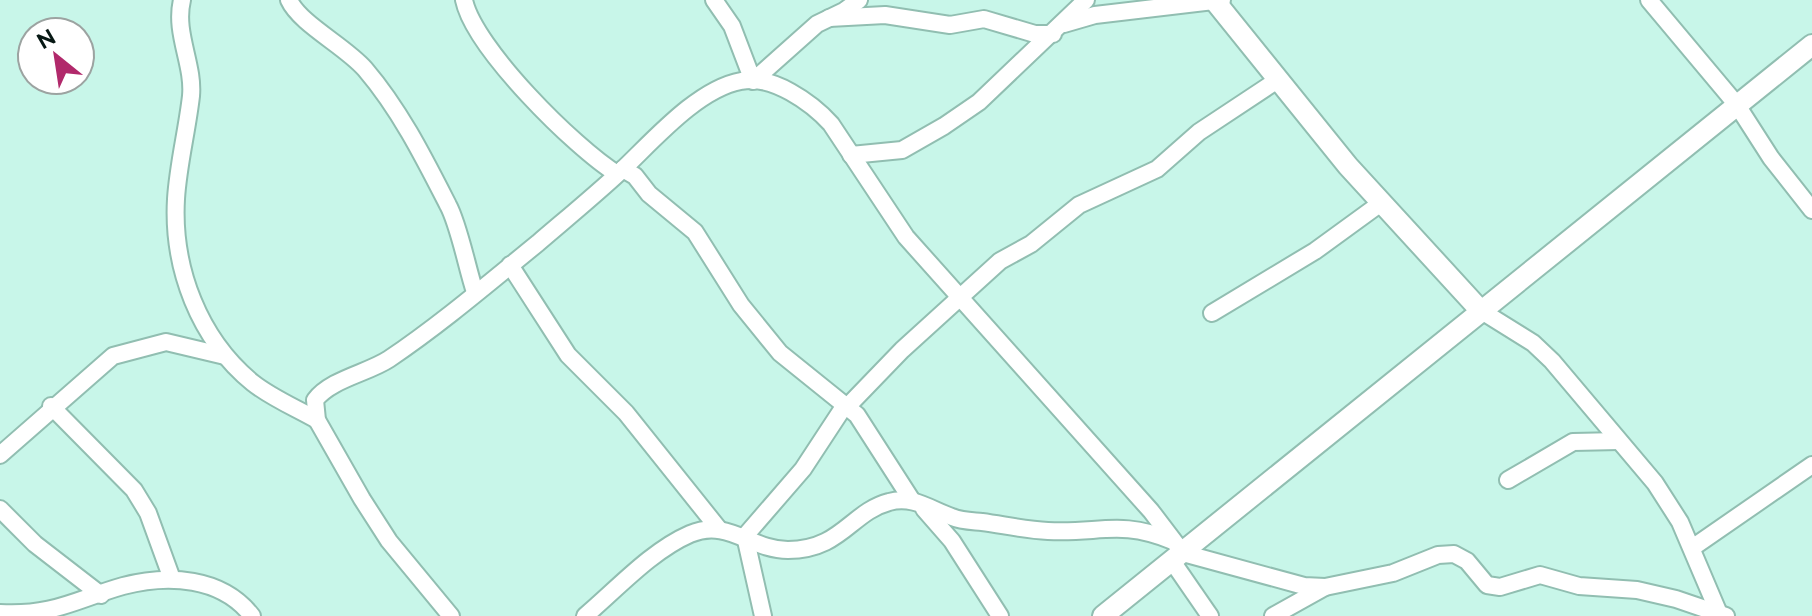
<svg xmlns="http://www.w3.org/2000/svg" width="1812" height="616" font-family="Raleway,sans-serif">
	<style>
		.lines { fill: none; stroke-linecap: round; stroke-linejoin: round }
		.minor-casing { stroke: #91beb1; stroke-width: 20 }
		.tertiary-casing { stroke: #91beb1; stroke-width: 24 }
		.minor { stroke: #fff; stroke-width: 16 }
		.tertiary { stroke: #fff; stroke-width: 20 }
	</style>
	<rect width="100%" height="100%" fill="#c8f6e9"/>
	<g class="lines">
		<defs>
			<g id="minor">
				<path d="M182 0C174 33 194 64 191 96 187 131 178 165 176 199 172 268 199 339 253 383 272 398 296 408 317 420"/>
				<path d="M289 0C300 24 345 46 365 69 400 110 424 158 448 205 459 225 467 268 475 292"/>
				<path d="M464 0C474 48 575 148 617 174"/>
				<path d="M714 0 732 26 753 81 817 24 844 11 859 0"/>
				<path d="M1649 0 1737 105 1771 158 1812 210"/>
				<path d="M829 18 885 15 950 25 984 19 1035 34H1053"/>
				<path d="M1064 24 1095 15 1222 0"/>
				<path d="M851 155 902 150 944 126 979 102 1086 0"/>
				<path d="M623 169 635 176 649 194 695 232 741 305 780 353 857 415 911 499"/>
				<path d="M510 265 568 355 626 413 718 528"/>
				<path d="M1480 310 1533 343 1552 361 1655 483 1680 522 1720 616"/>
				<path d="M1212 313 1315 251 1381 203"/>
				<path d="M51 406 134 490 148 513 172 579"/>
				<path d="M847 407 902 350 1000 261 1031 244 1079 205 1157 169 1199 132 1279 79"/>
				<path d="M0 455 113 356 166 342 225 356"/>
				<path d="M1508 480 1573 442 1619 441"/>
				<path d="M0 509 35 544 101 595"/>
				<path d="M924 509 952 541 1000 616"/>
				<path d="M1692 548 1812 465"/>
				<path d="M1172 561 1210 616"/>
				<path d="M0 613C54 616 77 599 123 586 168 574 222 577 252 616"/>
				<path d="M451 616 389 541 362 499 317 420 315 400C331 379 368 373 389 359 441 324 490 282 538 243 566 219 594 196 621 171 652 142 697 89 741 81 772 74 812 103 831 124L906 237 1151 511 1183 553 1304 586 1325 587 1393 573 1438 555 1454 554 1467 561 1487 585 1500 587 1540 575 1579 586 1637 590 1676 599 1726 616"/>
				<path d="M585 616C617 589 651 551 690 534 728 518 751 550 788 550 841 550 851 512 889 502 913 495 931 510 952 517 961 521 972 521 982 522 1004 525 1026 530 1048 531 1100 534 1119 519 1173 541"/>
				<path d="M763 616 745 536 803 469 845 405"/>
				<path d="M1273 616 1325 587"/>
			</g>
			<g id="tertiary">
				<path d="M1214 0 1348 166 1480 310"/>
				<path d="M1103 616 1812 45"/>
			</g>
		</defs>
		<use href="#minor" class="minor-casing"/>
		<use href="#tertiary" class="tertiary-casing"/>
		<use href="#minor" class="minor"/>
		<use href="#tertiary" class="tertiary"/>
	</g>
	<g transform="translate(56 56) rotate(330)"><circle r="38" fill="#ffffff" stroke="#9ca3a1" stroke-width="2"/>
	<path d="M0-6L14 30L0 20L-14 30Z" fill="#b1296b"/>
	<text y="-12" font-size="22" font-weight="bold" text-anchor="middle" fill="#071814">N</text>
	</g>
</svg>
